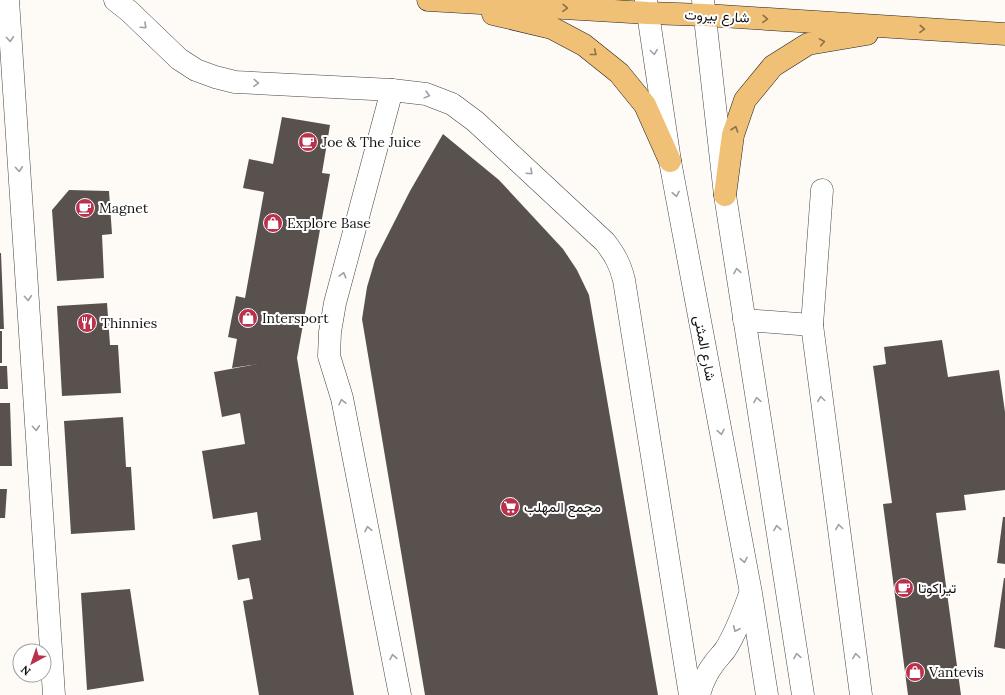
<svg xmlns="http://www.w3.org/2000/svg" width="1005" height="695" font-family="Lora,Vazirmatn,serif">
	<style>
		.building { fill: #59514e }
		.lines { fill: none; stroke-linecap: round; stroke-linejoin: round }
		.minor-casing { stroke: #444; stroke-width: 23 }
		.major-casing { stroke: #222; stroke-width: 23 }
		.minor { stroke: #fff; stroke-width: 22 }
		.major { stroke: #efc075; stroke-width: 22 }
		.oneway { stroke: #8b7148 }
		.oneway2 { stroke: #a0a0a0 }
		.labels { text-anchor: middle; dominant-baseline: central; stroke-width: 4; stroke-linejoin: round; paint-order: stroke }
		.street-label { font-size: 14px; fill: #111; stroke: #fff }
		.poi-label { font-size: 14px; fill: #111; stroke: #fff; text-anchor: start }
	</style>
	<rect width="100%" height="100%" fill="#fefbf6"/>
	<g class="building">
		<path d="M282 117 330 125 322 173 330 174 297 358 354 695H259L243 601 253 599 249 578 238 580 232 545 261 540 257 512 213 519 202 451 245 444 240 413 222 417 214 372 258 364 232 368 237 339 228 337 236 296 245 298 264 192 243 188 249 159 273 164Z"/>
		<path d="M443 134 499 180 563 249 577 270 589 295 658 695H425L362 319 367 287 375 260 410 191Z"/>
		<path d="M69 190 109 191 112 234 102 235 104 278 57 281 52 210Z"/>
		<path d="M0 253H1L4 329H0Z"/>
		<path d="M107 303 110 345H118L121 393 62 396 57 306Z"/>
		<rect x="0" y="331" width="2" height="32"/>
		<path d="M942 340 948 377 999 370 1005 412V490L964 495 966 510 936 513 961 695H908L883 504 892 503 873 366 886 364 884 347Z"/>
		<path d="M0 366H7L8 389H0Z"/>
		<path d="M0 403H10L12 466H0Z"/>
		<path d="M123 417 126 467H131L135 530 71 534 64 421Z"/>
		<path d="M0 489H7L5 518H0Z"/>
		<path d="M1003 517H1005V564L997 563Z"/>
		<path d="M1004 578H1005V649L994 647Z"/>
		<path d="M130 589 144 681 87 690 81 593Z"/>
	</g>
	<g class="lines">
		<defs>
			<g id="minor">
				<path d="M8 0 54 695"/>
				<path d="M115 0 129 11 179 59 196 70 215 77 235 82 392 90 426 94 452 104 475 121 605 242C615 255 620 264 624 280L690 695"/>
				<path d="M646 0 670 161 751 593 767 695"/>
				<path d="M703 0 725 195 803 695"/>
				<path d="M392 90 335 303 330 332 329 356 342 398 400 695"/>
				<path d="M744 320 812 325 822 190"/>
				<path d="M812 325 861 695"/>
				<path d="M699 695C702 683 708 671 715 662 718 658 722 654 725 650 736 633 743 613 750 594"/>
			</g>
			<g id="major">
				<path d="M428 0 648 13 705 15 1005 34"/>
				<path d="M493 14 552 28 584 45 619 73 645 105 670 161"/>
				<path d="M725 195 733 135 745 100 773 66 808 44 867 34"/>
			</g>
		</defs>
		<use href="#minor" class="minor-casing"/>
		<use href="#major" class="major-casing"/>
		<use href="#minor" class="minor"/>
		<use href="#major" class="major"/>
	</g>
	<defs><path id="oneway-chevron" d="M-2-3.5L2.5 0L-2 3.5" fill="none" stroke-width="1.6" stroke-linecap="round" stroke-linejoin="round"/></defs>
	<g class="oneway">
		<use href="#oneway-chevron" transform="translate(565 8) rotate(3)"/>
		<use href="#oneway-chevron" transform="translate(765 19) rotate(4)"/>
		<use href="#oneway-chevron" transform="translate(922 29) rotate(3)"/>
		<use href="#oneway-chevron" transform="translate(822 42) rotate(-10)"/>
		<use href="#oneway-chevron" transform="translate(594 53) rotate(39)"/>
		<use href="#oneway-chevron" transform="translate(735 129) rotate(-71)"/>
	</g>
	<g class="oneway2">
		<use href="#oneway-chevron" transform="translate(144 26) rotate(43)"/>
		<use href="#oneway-chevron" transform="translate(10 39) rotate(86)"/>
		<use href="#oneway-chevron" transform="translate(654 52) rotate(82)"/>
		<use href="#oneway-chevron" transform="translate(256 83) rotate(3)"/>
		<use href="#oneway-chevron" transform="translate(427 95) rotate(15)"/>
		<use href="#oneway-chevron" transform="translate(19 169) rotate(86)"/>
		<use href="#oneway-chevron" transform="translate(530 172) rotate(43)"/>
		<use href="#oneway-chevron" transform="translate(676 194) rotate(79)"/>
		<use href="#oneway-chevron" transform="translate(737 271) rotate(-99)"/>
		<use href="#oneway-chevron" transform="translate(343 275) rotate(-75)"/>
		<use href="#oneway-chevron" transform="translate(28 298) rotate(86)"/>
		<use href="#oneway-chevron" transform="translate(821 399) rotate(-98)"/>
		<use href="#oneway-chevron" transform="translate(757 400) rotate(-99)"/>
		<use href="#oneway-chevron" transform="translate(342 402) rotate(-103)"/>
		<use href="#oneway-chevron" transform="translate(36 428) rotate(86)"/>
		<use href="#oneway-chevron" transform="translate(721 432) rotate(79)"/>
		<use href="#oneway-chevron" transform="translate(839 527) rotate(-98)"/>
		<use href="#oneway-chevron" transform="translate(777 528) rotate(-99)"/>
		<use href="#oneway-chevron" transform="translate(368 529) rotate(-101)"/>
		<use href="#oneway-chevron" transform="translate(744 560) rotate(79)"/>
		<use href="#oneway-chevron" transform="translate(736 629) rotate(115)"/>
		<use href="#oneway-chevron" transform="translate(797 656) rotate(-99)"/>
		<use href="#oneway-chevron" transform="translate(856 656) rotate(-98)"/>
		<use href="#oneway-chevron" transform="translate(393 657) rotate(-101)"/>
	</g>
	<defs>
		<symbol id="cafe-disc" viewBox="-11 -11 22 22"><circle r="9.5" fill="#b9314b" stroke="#fff"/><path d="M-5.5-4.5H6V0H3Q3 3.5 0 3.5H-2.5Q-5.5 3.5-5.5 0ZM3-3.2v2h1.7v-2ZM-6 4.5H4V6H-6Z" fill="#fff"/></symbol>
		<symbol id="shop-disc" viewBox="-11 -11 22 22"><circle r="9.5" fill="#b9314b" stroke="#fff"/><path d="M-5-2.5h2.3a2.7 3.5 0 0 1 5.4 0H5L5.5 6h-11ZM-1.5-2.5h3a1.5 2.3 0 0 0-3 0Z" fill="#fff"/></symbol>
		<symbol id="restaurant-disc" viewBox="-11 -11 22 22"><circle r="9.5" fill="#b9314b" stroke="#fff"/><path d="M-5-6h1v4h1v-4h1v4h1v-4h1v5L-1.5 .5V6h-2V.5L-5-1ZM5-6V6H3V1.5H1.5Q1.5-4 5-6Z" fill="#fff"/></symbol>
		<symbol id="supermarket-disc" viewBox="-11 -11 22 22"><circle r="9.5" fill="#b9314b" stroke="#fff"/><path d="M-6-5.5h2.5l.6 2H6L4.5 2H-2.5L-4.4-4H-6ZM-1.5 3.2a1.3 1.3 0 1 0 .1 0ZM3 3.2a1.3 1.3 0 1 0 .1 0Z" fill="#fff"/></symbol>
	</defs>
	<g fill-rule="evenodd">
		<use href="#cafe-disc" x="297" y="131" width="22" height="22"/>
		<use href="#cafe-disc" x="74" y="197" width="22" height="22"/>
		<use href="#shop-disc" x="262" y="212" width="22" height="22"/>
		<use href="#shop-disc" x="237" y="307" width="22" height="22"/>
		<use href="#restaurant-disc" x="76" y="312" width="22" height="22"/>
		<use href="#supermarket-disc" x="499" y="496" width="22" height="22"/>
		<use href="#cafe-disc" x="893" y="577" width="22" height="22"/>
		<use href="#shop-disc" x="904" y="661" width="22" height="22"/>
	</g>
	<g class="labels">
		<g class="street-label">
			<text transform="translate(717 16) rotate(3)">شارع بيروت</text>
			<text transform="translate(705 348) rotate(79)">شارع المثنى</text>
		</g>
		<g class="poi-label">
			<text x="322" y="142">Joe &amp; The Juice</text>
			<text x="99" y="208">Magnet</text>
			<text x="287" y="223">Explore Base</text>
			<text x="262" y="318">Intersport</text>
			<text x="101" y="323">Thinnies</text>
			<text x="524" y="507">مجمع المهلب</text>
			<text x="918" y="588">تيراكوتا</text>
			<text x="929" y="672">Vantevis</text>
		</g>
	</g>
	<g transform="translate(32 663) rotate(220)"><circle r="19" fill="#ffffff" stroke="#a0a0a0"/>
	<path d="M0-3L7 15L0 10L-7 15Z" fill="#b9314b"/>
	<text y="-6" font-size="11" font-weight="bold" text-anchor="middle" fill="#111111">N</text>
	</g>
</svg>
